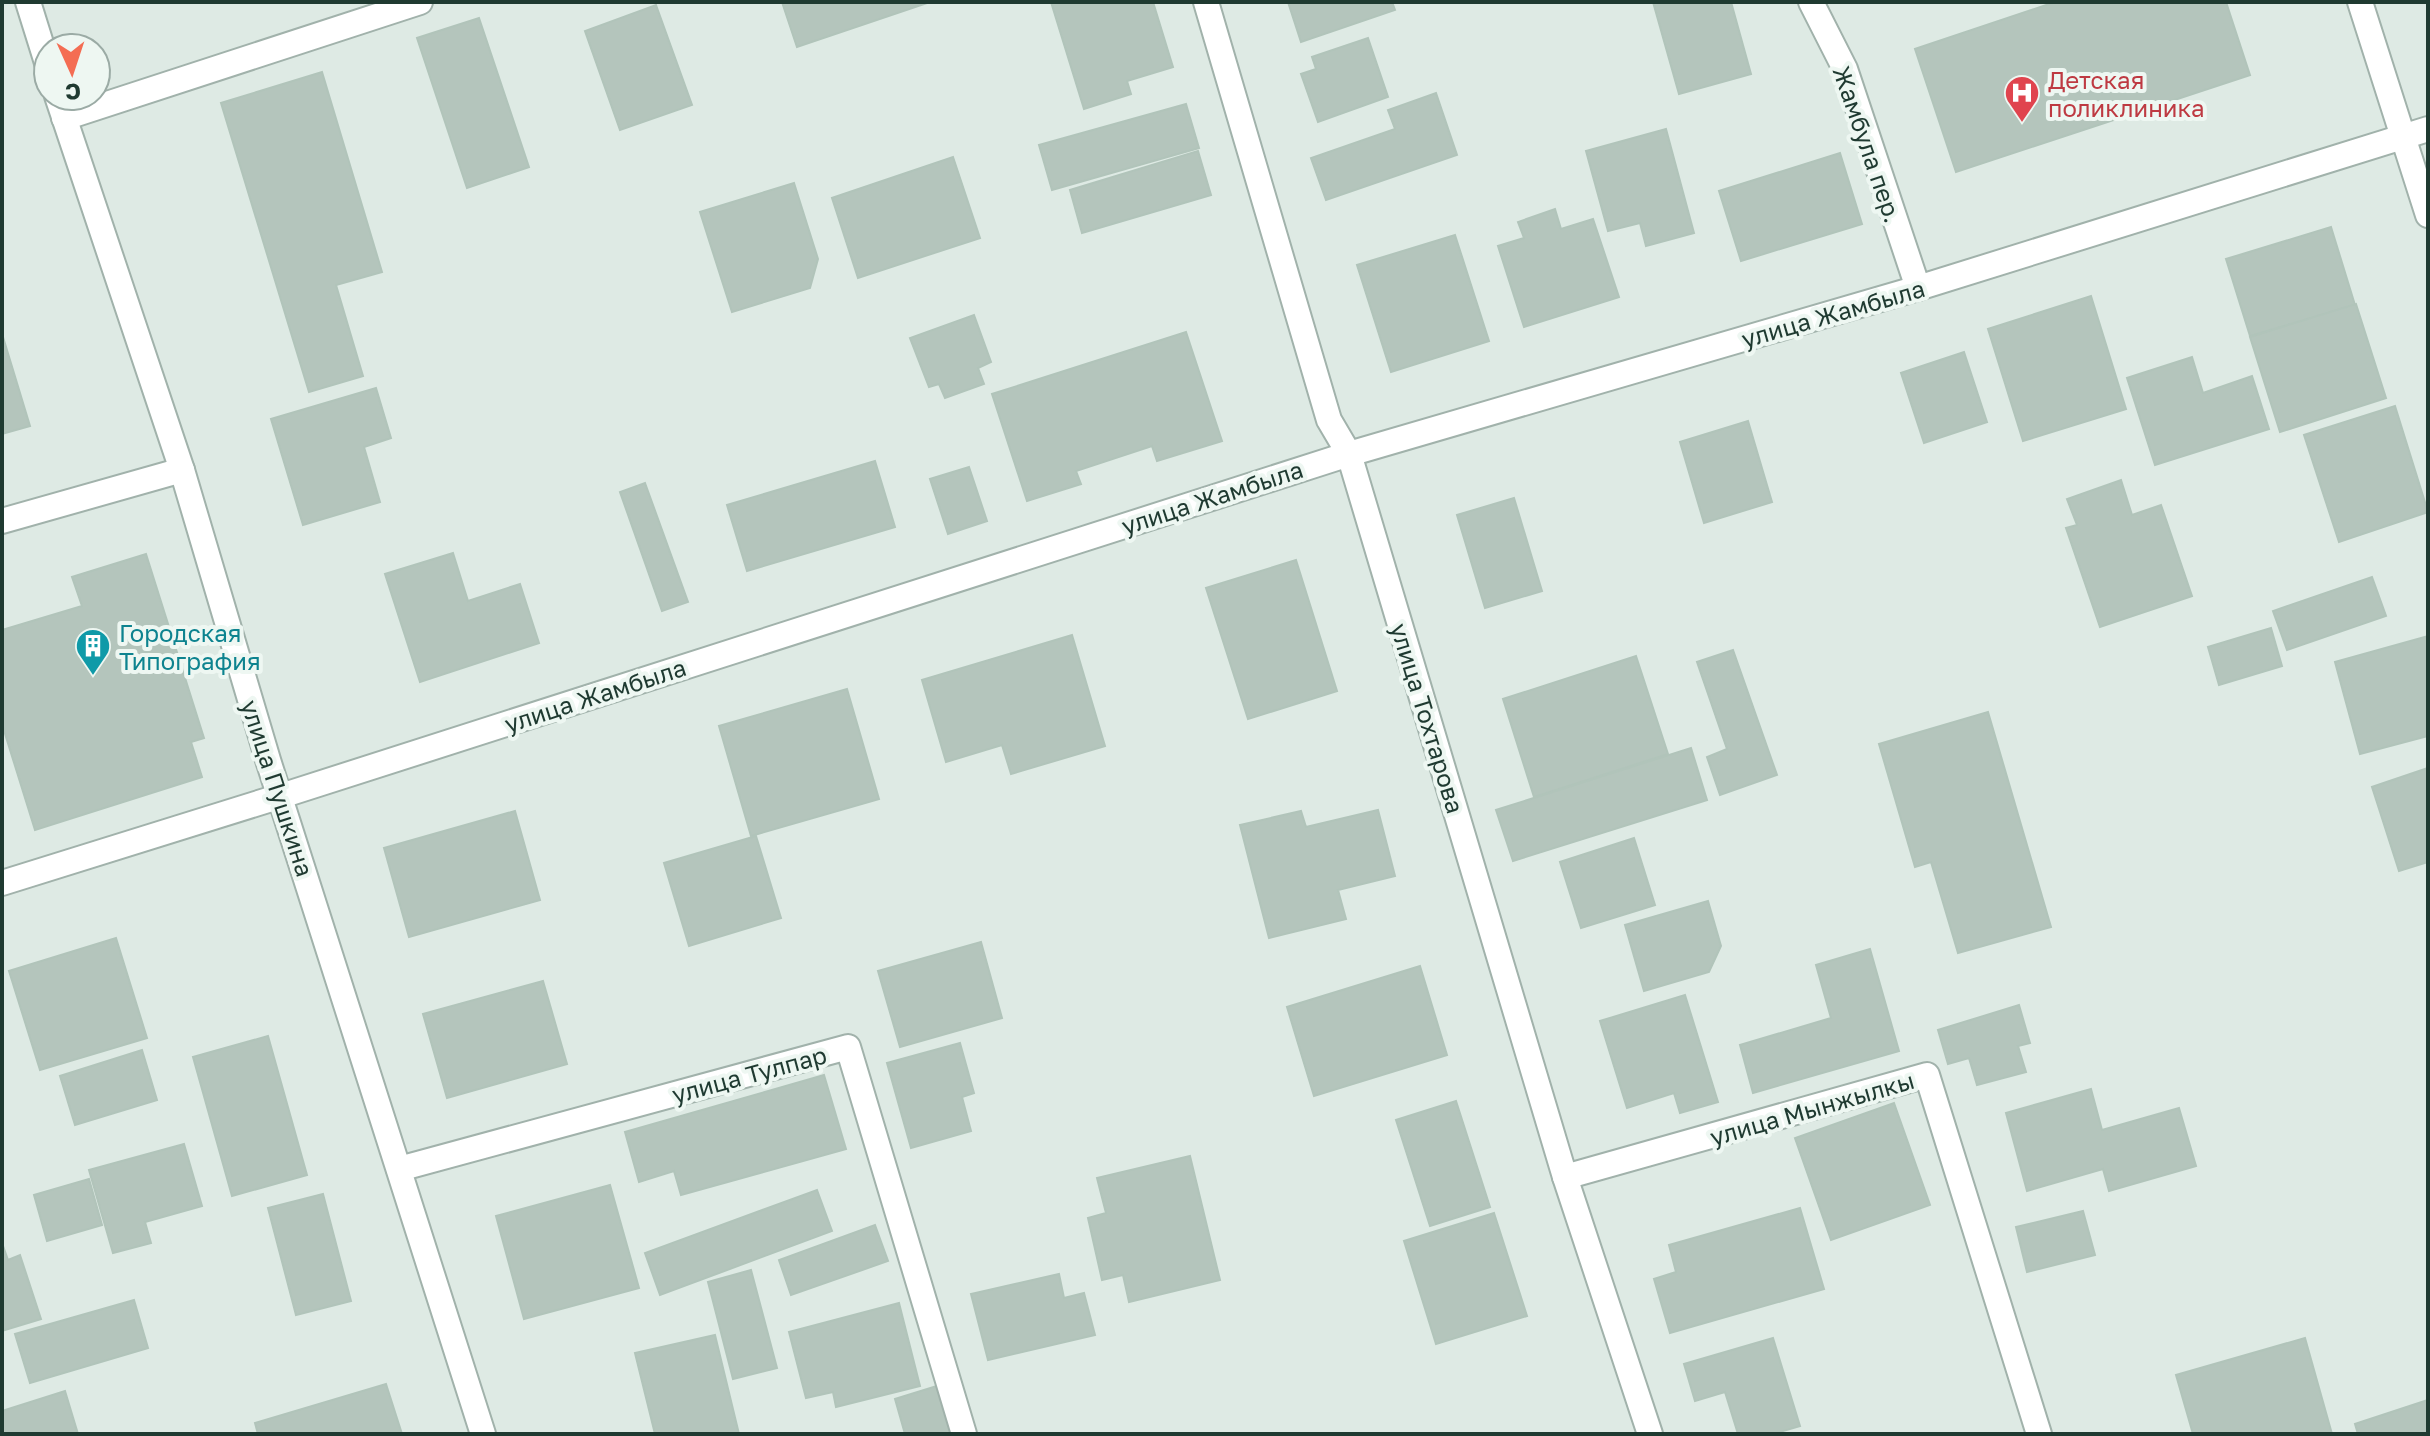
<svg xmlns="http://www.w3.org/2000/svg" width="2430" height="1436" font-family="'Golos Text',sans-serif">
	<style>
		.building { fill: #b4c5bc; stroke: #b1c4ba; stroke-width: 2 }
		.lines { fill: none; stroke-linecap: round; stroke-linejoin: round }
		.street-casing { stroke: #a1b2ab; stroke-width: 28 }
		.street { stroke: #fff; stroke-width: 24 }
		.labels { text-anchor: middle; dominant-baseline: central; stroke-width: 8; stroke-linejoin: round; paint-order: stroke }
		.health-label { font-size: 24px; fill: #be3a42; stroke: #eef7f2; text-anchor: start }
		.street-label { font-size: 24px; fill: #1f3a31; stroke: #eef7f2 }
		.culture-label { font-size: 24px; fill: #0d838f; stroke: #eef7f2; text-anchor: start }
	</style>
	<rect width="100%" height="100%" fill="#deeae4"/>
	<g class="building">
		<path d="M782 2H930L797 47Z"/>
		<path d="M1051 2H1153L1173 67 1127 81 1131 94 1084 109Z"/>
		<path d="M1288 2H1392L1395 10 1301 42Z"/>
		<path d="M1653 2H1731L1751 74 1679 94Z"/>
		<path d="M2055 2H2226L2250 75 1956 172 1915 49Z"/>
		<path d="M656 5 692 105 620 130 585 31Z"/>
		<path d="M479 18 529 167 467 188 417 38Z"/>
		<path d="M1368 38 1388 97 1318 122 1301 74 1316 69 1312 57Z"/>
		<path d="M322 72 382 272 336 285 363 376 309 392 221 103Z"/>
		<path d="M1436 93 1457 155 1326 200 1311 158 1395 129 1388 110Z"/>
		<path d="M1186 104 1199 148 1052 190 1039 145Z"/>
		<path d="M1666 129 1694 233 1646 246 1640 223 1608 231 1586 151Z"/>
		<path d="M1198 151 1211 195 1082 233 1070 190Z"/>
		<path d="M1840 153 1862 224 1741 261 1719 191Z"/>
		<path d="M953 157 980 238 858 278 832 198Z"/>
		<path d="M794 183 818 259 810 288 732 312 700 212Z"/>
		<path d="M1555 209 1561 229 1593 219 1619 297 1524 327 1498 246 1524 238 1518 222Z"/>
		<path d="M2331 227 2355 305 2250 336 2226 259Z"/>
		<path d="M1455 235 1489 341 1391 372 1357 265Z"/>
		<path d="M2091 296 2126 409 2023 441 1988 329Z"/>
		<path d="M2356 304 2386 398 2280 432 2250 337Z"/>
		<path d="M974 315 991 362 978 368 984 384 945 398 939 384 929 387 910 338Z"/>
		<path d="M1186 332 1222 441 1157 461 1152 446 1076 471 1081 484 1027 501 992 394Z"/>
		<path d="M3 337 30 426 2 434V338Z"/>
		<path d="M1964 352 1987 422 1924 443 1901 373Z"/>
		<path d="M2192 357 2203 393 2252 376 2269 429 2155 465 2127 378Z"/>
		<path d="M376 388 391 438 364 447 380 502 303 525 271 419Z"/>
		<path d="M2395 406 2428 512 2339 542 2304 435Z"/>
		<path d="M1748 421 1772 502 1704 523 1680 442Z"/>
		<path d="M875 461 895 527 747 571 727 505Z"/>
		<path d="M969 467 987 521 948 534 930 479Z"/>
		<path d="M2121 480 2132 515 2161 505 2192 596 2100 627 2066 528 2077 525 2067 499Z"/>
		<path d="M645 483 688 602 662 611 620 492Z"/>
		<path d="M1514 498 1542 591 1485 608 1457 515Z"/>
		<path d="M453 553 468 601 520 584 539 643 420 682 385 574Z"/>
		<path d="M146 554 204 738 191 742 202 777 35 830 2 724V630L82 606 72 577Z"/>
		<path d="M1296 560 1337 691 1248 719 1206 588Z"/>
		<path d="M2372 577 2386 616 2287 650 2273 611Z"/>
		<path d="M2271 628 2282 666 2219 685 2208 647Z"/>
		<path d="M1072 635 1105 746 1011 774 1002 745 946 762 922 680Z"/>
		<path d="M2428 636V736L2360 754 2335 662Z"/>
		<path d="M1733 650 1777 775 1720 795 1707 757 1727 749 1697 662Z"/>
		<path d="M1636 656 1668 754 1534 797 1503 699Z"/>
		<path d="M847 689 879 799 751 836 719 726Z"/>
		<path d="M1988 712 2051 927 1958 953 1931 862 1915 867 1879 744Z"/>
		<path d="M1691 748 1707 800 1513 861 1496 810Z"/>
		<path d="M2428 768V862L2399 871 2372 787Z"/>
		<path d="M1378 810 1395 876 1338 890 1346 919 1269 938 1240 825 1301 811 1306 827Z"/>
		<path d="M515 811 540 900 409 937 384 848Z"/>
		<path d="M756 836 781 918 689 946 664 863Z"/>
		<path d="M1634 838 1655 905 1581 928 1560 862Z"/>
		<path d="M1708 901 1721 946 1709 972 1644 991 1625 925Z"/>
		<path d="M116 938 147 1038 40 1070 9 971Z"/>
		<path d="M981 942 1002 1018 900 1047 878 971Z"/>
		<path d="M1870 949 1899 1051 1753 1093 1740 1045 1831 1018 1816 965Z"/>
		<path d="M1420 966 1447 1055 1314 1096 1287 1007Z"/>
		<path d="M543 981 567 1064 447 1098 423 1014Z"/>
		<path d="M1685 995 1718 1102 1680 1113 1674 1093 1627 1108 1600 1021Z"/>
		<path d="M2019 1005 2030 1043 2018 1046 2026 1072 1977 1085 1969 1058 1948 1064 1938 1030Z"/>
		<path d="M268 1036 307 1175 232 1196 193 1057Z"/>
		<path d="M960 1043 974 1093 962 1097 971 1131 911 1148 887 1063Z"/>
		<path d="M142 1050 157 1100 75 1125 60 1076Z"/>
		<path d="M824 1075 846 1149 681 1195 674 1171 639 1182 625 1132Z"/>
		<path d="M2091 1089 2102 1130 2179 1108 2196 1166 2109 1191 2103 1169 2027 1191 2006 1113Z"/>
		<path d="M1456 1101 1490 1207 1430 1226 1396 1120Z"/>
		<path d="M1894 1103 1930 1205 1831 1240 1795 1138Z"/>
		<path d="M184 1144 202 1206 145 1222 151 1243 113 1253 89 1170Z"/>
		<path d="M1190 1156 1220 1280 1129 1302 1123 1275 1102 1280 1088 1218 1106 1213 1097 1178Z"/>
		<path d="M89 1179 102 1225 47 1241 34 1195Z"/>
		<path d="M610 1185 639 1288 524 1319 496 1216Z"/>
		<path d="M817 1190 832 1231 660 1295 645 1253Z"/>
		<path d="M323 1194 351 1301 296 1315 268 1208Z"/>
		<path d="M1800 1208 1824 1289 1670 1333 1654 1279 1676 1272 1669 1245Z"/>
		<path d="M2083 1211 2095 1255 2027 1272 2016 1227Z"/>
		<path d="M1494 1213 1527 1316 1436 1344 1404 1241Z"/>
		<path d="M875 1225 888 1261 791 1295 779 1260Z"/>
		<path d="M2 1243 8 1260 20 1255 41 1319 2 1331Z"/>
		<path d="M751 1270 777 1368 733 1379 708 1282Z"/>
		<path d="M1059 1274 1064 1298 1084 1293 1095 1335 988 1360 971 1294Z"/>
		<path d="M134 1300 148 1348 30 1383 15 1334Z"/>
		<path d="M899 1303 920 1386 836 1407 833 1392 806 1398 789 1332Z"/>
		<path d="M715 1335 739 1434H655L635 1353Z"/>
		<path d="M1773 1338 1800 1426 1773 1434H1738L1725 1392 1695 1401 1684 1364Z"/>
		<path d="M2305 1338 2332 1434H2193L2176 1375Z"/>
		<path d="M386 1384 402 1434H258L255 1423Z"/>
		<path d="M940 1385 955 1434H905L895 1399Z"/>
		<path d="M65 1391 78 1434H2V1411Z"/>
		<path d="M2428 1400V1434H2358L2355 1424Z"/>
	</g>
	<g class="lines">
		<defs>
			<g id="street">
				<path d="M28 2 48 66"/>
				<path d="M1206 2 1329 420 1349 454 1565 1177 1650 1434"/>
				<path d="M1811 2 1845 69 1918 288"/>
				<path d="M2360 2 2428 215"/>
				<path d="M57 96 182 470 268 760 483 1434"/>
				<path d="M64 118 420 2"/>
				<path d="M2 521 182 470"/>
				<path d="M2 883 281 796 1349 454 1918 288 2428 129"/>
				<path d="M399 1169 848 1047 964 1434"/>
				<path d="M1565 1177 1927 1075 2039 1434"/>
			</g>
		</defs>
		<use href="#street" class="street-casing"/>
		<use href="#street" class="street"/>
	</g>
	<defs>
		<symbol id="hospital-pin" viewBox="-11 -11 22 30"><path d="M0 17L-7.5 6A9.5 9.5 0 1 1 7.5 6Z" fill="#e0444e" stroke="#eef7f2"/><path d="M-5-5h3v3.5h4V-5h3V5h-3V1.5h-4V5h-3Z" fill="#fff"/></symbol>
		<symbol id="building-pin" viewBox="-11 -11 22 30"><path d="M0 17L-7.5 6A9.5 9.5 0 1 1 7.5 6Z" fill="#0f9aa8" stroke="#eef7f2"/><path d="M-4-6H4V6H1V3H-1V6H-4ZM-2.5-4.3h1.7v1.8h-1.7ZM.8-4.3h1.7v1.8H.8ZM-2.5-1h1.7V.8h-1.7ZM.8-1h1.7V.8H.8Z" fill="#fff"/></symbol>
	</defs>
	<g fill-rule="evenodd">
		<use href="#hospital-pin" x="2002" y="73" width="40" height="54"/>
		<use href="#building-pin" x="73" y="626" width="40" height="54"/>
	</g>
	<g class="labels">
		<g class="health-label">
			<text x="2048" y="79">Детская<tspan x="2048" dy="28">поликлиника</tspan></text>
		</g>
		<g class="street-label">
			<text transform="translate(1868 144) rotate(71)">Жамбула пер.</text>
			<text transform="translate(1833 313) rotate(-16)">улица Жамбыла</text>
			<text transform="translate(1212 497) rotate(-18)">улица Жамбыла</text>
			<text transform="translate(595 695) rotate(-18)">улица Жамбыла</text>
			<text transform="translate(1428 718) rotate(73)">улица Тохтарова</text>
			<text transform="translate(278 788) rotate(72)">улица Пушкина</text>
			<text transform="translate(749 1074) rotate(-15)">улица Тулпар</text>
			<text transform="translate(1812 1108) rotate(-16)">улица Мынжылкы</text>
		</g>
		<g class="culture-label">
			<text x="119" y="632">Городская<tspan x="119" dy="28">Типография</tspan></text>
		</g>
	</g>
	<rect width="2430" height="1436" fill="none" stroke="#1f3a31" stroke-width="8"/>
	<g transform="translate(72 72) rotate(177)"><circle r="38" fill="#eef7f2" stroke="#9baba5" stroke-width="2"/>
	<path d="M0-6L14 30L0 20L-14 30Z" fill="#f46d53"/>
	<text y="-12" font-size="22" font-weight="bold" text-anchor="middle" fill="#1f3a31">С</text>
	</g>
</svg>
